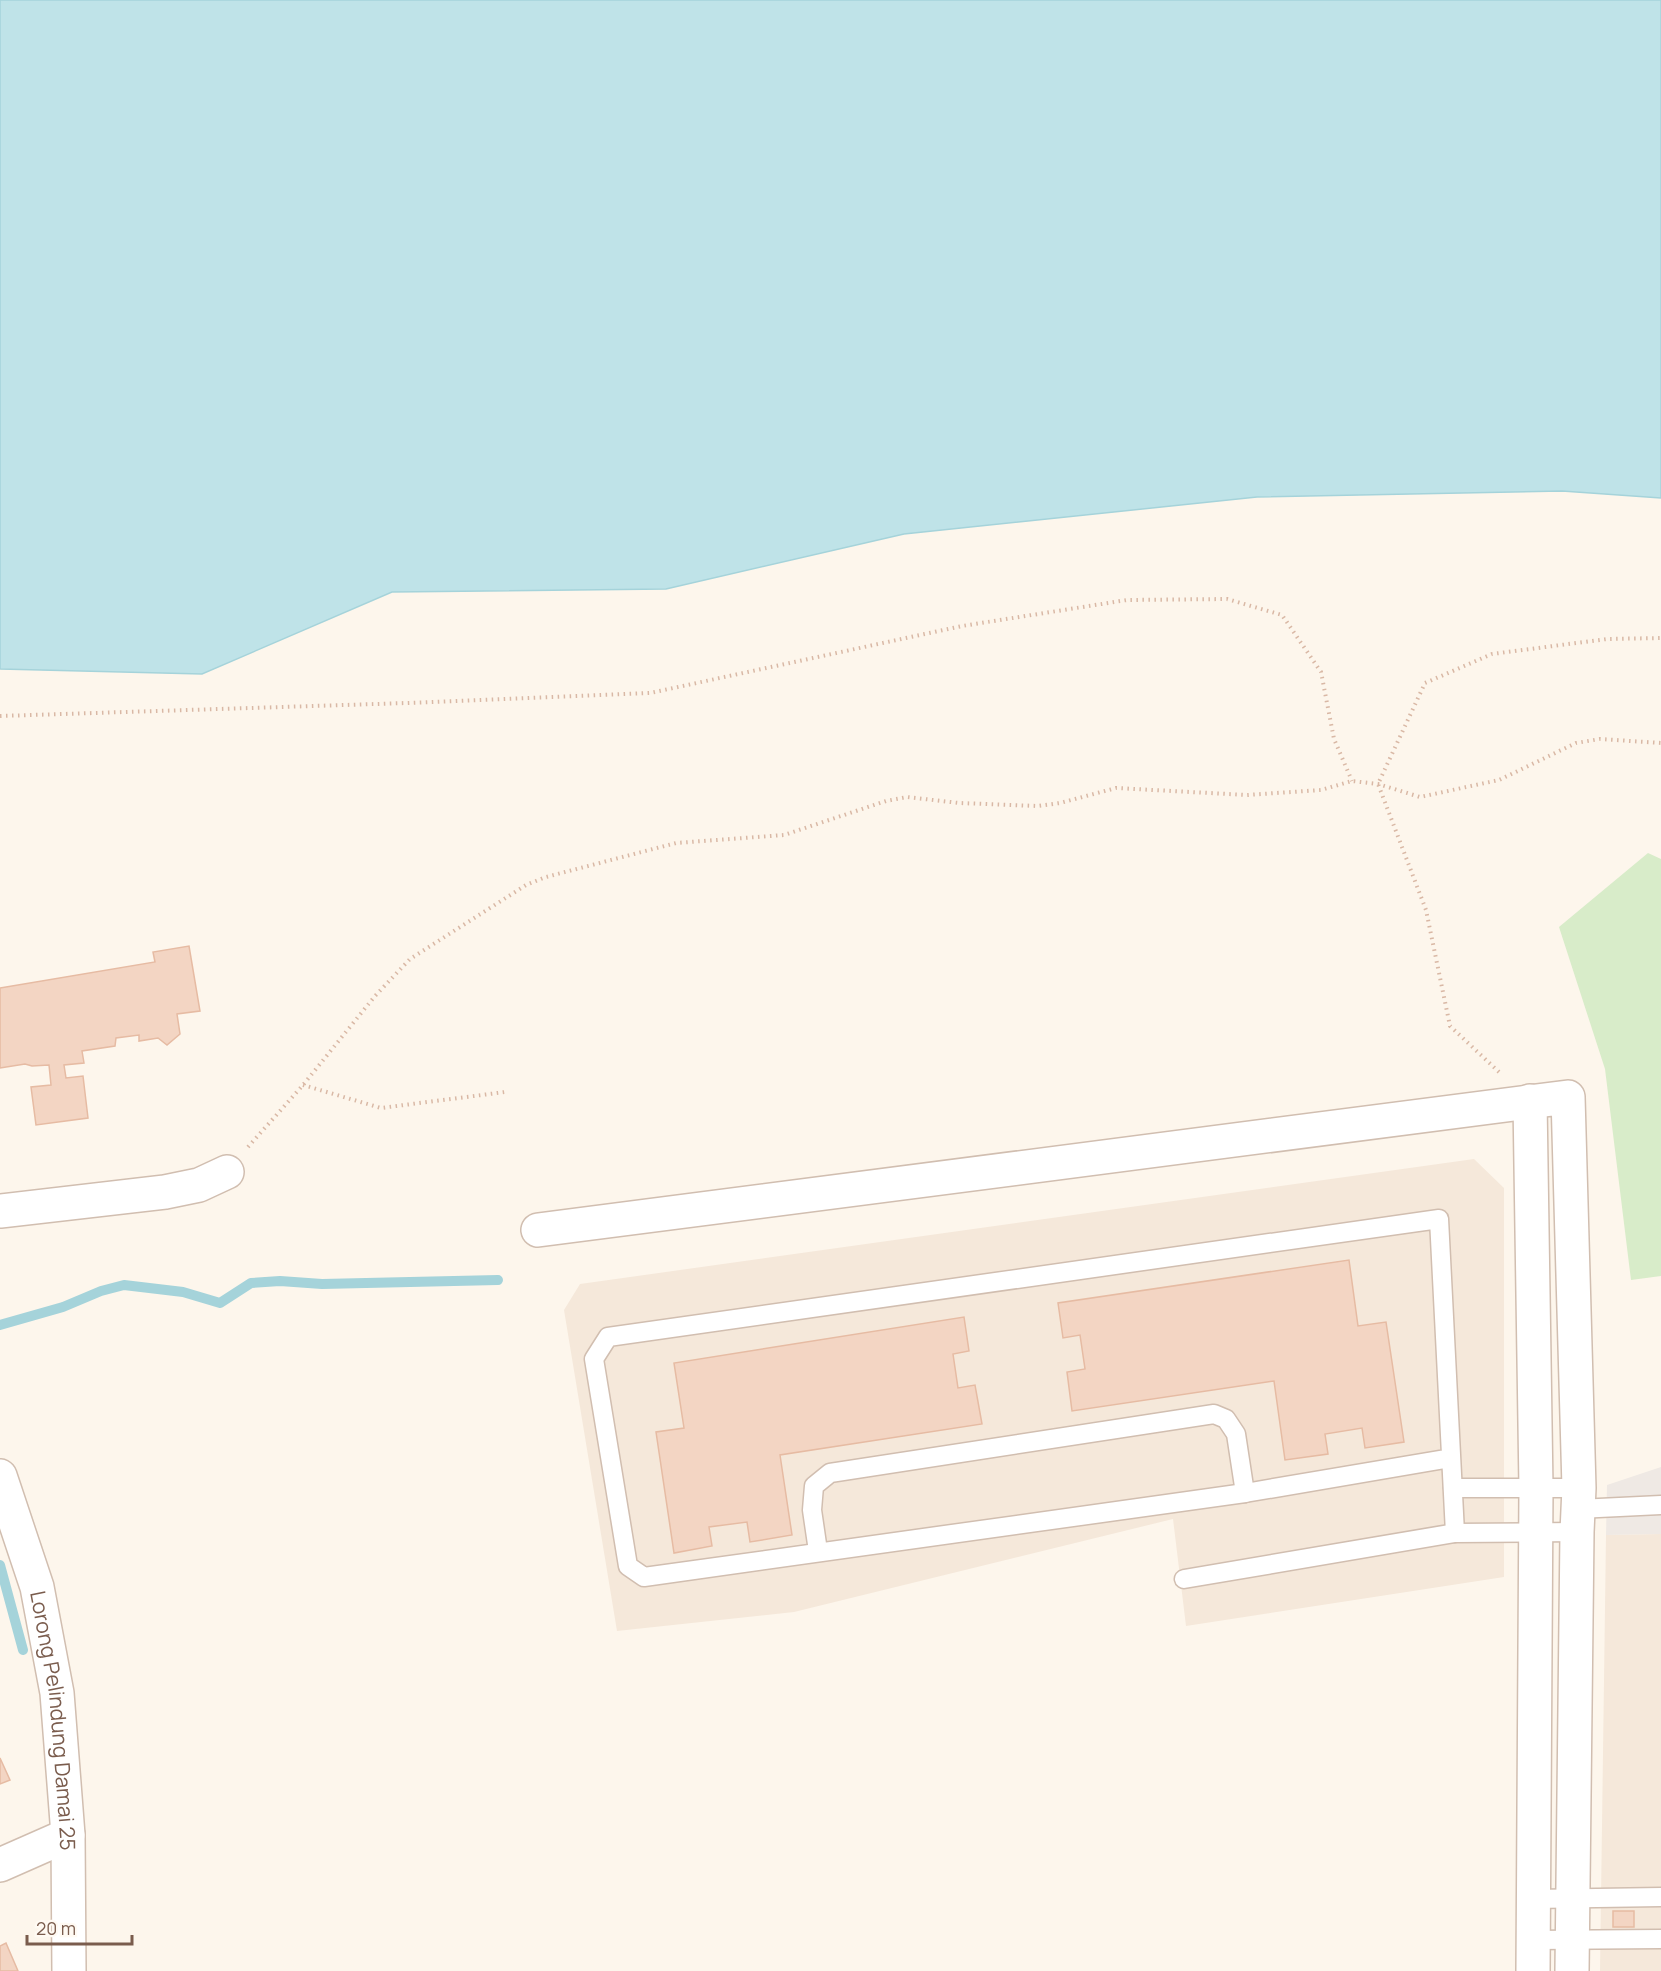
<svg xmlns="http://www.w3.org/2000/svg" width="1661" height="1971" font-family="Manrope,sans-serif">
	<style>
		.residential { fill: #f5e8da }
		.industrial { fill: #efe9e4 }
		.green { fill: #d8ecc9 }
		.water { fill: #bfe3e8; stroke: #a5d3da; stroke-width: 1.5 }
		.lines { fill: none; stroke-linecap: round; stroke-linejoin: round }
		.stream { stroke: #a5d3da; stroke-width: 10 }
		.building { fill: #f3d5c3; stroke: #e6bba3; stroke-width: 1.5 }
		.lane-casing { stroke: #d1beb0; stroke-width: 21 }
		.street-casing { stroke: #d1beb0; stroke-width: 36 }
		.path { stroke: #d9b8a5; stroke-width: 4; stroke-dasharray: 1.5 4.5; stroke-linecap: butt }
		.lane { stroke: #fff; stroke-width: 18 }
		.street { stroke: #fff; stroke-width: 33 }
		.labels { text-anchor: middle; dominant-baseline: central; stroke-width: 4.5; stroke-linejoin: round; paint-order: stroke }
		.street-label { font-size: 21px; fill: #7a5c4d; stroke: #fffaf3 }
	</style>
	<rect width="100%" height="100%" fill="#fdf6ec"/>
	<g class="residential">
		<path d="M1474 1159 1504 1188V1577L1186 1626 1173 1519 794 1612 617 1631 564 1310 580 1284Z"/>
		<path d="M1661 1534V1971H1600L1606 1535Z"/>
	</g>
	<path class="industrial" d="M1661 1467V1534L1606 1535 1607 1485Z"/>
	<path class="green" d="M1648 853 1661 859V1276L1631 1280 1605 1069 1559 927Z"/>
	<path class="water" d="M0 0H1661V498L1562 491 1257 497 904 534 666 589 392 592 202 674 0 669Z"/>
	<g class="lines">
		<g class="stream">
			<path d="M0 1325 63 1307 101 1291 124 1285 183 1292 220 1303 251 1283 280 1281 322 1284 498 1280"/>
			<path d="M0 1565 23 1650"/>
		</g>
	</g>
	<g class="building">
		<path d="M189 946 200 1011 177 1014 180 1034 167 1045 158 1038 139 1041V1035L116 1038 115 1046 82 1051 84 1063 64 1065 66 1078 83 1076 88 1118 36 1125 31 1087 51 1085 49 1065 32 1066 25 1064 0 1068V988L155 962 153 952Z"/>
		<path d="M1349 1260 1358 1326 1386 1322 1404 1442 1365 1448 1362 1428 1325 1434 1328 1454 1285 1460 1274 1381 1072 1411 1067 1372 1085 1369 1080 1335 1063 1338 1058 1303Z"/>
		<path d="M964 1317 969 1351 953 1354 958 1388 975 1385 982 1424 780 1455 792 1535 750 1542 747 1522 709 1527 712 1546 674 1553 656 1432 684 1428 674 1363Z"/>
		<path d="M0 1758 10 1780 0 1784Z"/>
		<rect x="1613" y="1911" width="21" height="16"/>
		<path d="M6 1943 18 1971H0V1946Z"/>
	</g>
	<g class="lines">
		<defs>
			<g id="lane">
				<path d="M1451 1458 1245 1493 644 1577 628 1566 594 1359 608 1337 1439 1219 1455 1533"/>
				<path d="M1453 1488H1579"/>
				<path d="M1578 1509 1661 1505"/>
				<path d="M818 1551 812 1510 814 1486 830 1473 1214 1414 1226 1419 1236 1434 1245 1493"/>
				<path d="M1184 1579 1455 1533 1577 1532"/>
				<path d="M1533 1899 1661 1897"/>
				<path d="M1533 1940 1661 1939"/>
			</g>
			<g id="street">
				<path d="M1530 1101 1536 1488 1533 1971"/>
				<path d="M0 1211 165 1192 199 1185 227 1172"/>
				<path d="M538 1230 1568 1097 1579 1488 1577 1532 1572 1971"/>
				<path id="s1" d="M0 1476 37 1587 57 1693 68 1835 69 1971"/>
				<path d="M0 1865 68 1835"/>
			</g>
		</defs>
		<use href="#lane" class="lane-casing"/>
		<use href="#street" class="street-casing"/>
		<g class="path">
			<path d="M0 716 407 703 650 693 962 626 1127 600 1227 599 1282 615 1321 672 1334 739 1352 781"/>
			<path d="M1499 1072 1450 1026 1426 910 1378 784 1425 683 1492 654 1607 639 1661 638"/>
			<path d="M303 1085 381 1108 505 1092"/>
			<path d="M248 1147 303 1085 375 996 410 959 526 885 546 877 676 843 784 835 886 801 907 797 959 803 1038 806 1060 803 1116 788 1247 795 1321 790 1352 781 1378 784 1420 797 1499 780 1576 743 1600 739 1661 743"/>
		</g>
		<use href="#lane" class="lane"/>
		<use href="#street" class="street"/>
	</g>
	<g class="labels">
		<g class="street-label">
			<text stroke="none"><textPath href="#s1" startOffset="252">Lorong Pelindung Damai 25</textPath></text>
		</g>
	</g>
	<path d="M27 1935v9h105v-9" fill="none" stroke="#7a5c4d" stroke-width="3"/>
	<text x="36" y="1935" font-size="18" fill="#7a5c4d" stroke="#fffaf3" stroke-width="4.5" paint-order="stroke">20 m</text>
</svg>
